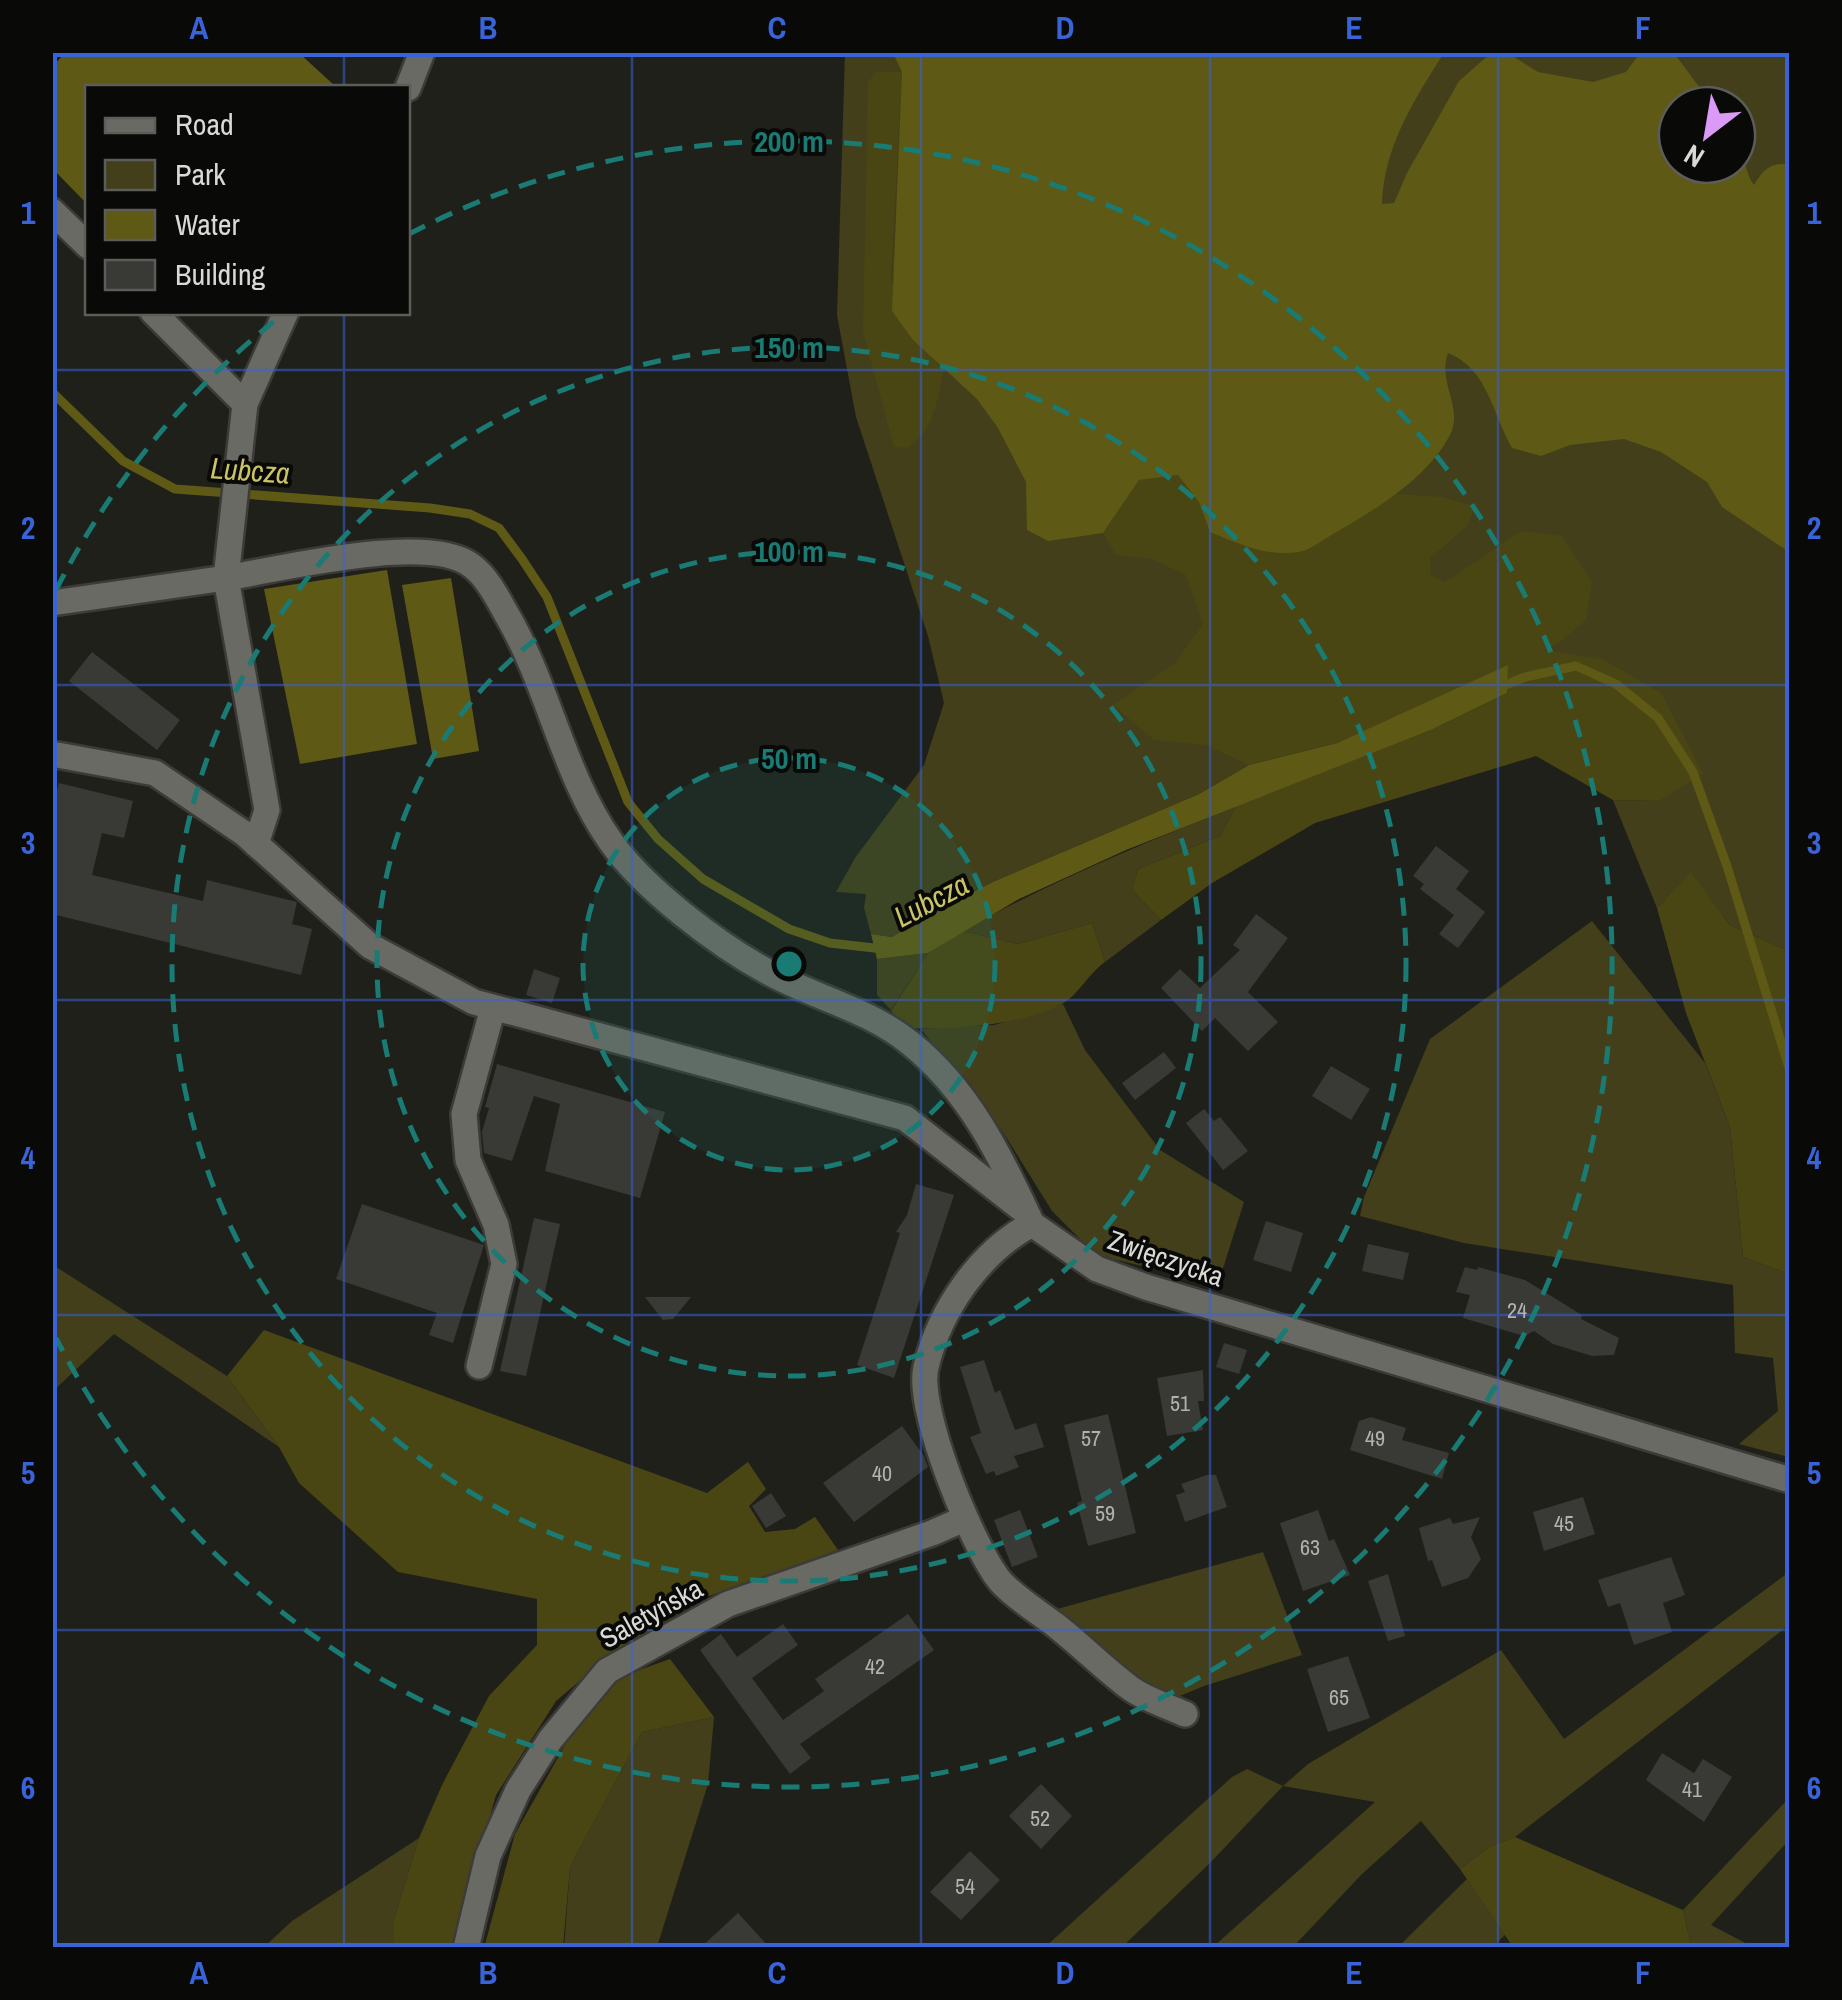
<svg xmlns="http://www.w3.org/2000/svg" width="1842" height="2000" font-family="'Archivo Narrow',sans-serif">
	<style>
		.green { fill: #423f1a; fill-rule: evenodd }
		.forest { fill: #4a4613 }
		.water { fill: #5e5915 }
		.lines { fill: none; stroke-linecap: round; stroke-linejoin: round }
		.stream { stroke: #5e5915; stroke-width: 9 }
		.building { fill: #393935 }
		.minor-casing { stroke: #3c3b38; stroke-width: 30 }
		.minor { stroke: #6a6a65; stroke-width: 25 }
		.grid { fill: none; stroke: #3963d8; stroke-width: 2.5; stroke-opacity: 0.55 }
		.ring { fill: none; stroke: #197b73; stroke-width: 5; stroke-dasharray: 18 12 }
		.labels { text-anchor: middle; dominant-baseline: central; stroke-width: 8; stroke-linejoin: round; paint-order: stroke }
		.number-label { font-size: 22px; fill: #b1b1ae }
		.street-label { font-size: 28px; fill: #d9d9d6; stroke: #090908 }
		.water-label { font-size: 30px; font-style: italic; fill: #cac465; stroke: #090908 }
		.centre { fill: #197b73; stroke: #090908; stroke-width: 5 }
		.ring-label { font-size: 30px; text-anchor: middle; font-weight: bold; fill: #197b73; stroke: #090908; stroke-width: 8; stroke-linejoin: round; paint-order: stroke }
		.neatline { fill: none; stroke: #3963d8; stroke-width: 4 }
		.grid-label { font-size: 32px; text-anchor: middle; font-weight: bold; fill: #3963d8 }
	</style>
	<rect width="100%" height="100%" fill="#20201b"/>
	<g class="green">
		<path d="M845 53H1789V951L1730 925 1691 873 1657 908 1613 800 1659 801 1603 659 1249 765 1199 794 995 881 933 912 892 937 871 934 864 908 866 894 836 892 855 858 924 765 944 703 928 636 856 417 837 315ZM1677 105H1737V165H1677Z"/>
		<path d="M1236 806 1220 836 1138 869 1132 890 1161 920 1105 962 1092 923 1018 944 963 931C1051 881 1143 844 1236 806Z"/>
		<path d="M1592 921 1705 1063 1730 1127 1743 1257 1789 1274V1457L1739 1444 1778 1411 1773 1358 1735 1353 1733 1285 1464 1243 1360 1216 1364 1197 1430 1039Z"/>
		<path d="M928 953 891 1010 877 995V959Z"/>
		<path d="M1063 1004 1085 1050 1160 1150 1244 1202 1218 1284 1096 1255 1052 1211 1001 1129 921 1029 994 1025Z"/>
		<path d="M53 1265 227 1376 279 1447 114 1334 53 1391Z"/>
		<path d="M1263 1552 1302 1655 1204 1686 1175 1698 1142 1683 1050 1611Z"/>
		<path d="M1789 1572V1625L1515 1837 1491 1846 1460 1869 1421 1821 1362 1874 1293 1947H1213L1375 1802 1283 1786 1209 1864 1122 1947 1044 1948 1232 1777 1247 1769 1283 1786 1308 1764 1501 1650 1564 1739Z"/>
		<path d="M714 1717 708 1784 657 1947 564 1948 570 1867 642 1732Z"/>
		<path d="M1789 1798V1840L1711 1925 1753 1947H1691L1683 1910Z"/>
		<path d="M419 1838 394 1919V1947L263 1948 292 1921Z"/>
		<path d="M1467 1879 1505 1935 1492 1947 1397 1948Z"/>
	</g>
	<g class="forest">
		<path d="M876 72H902L891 278 913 340 944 369C937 401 935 428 908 448L894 447 863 332 868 82Z"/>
		<path d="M1179 475 1199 502 1210 532 1302 552 1397 494 1443 497 1475 507 1467 526 1430 558 1431 575 1445 582 1521 531 1562 536 1592 582 1586 620 1564 639 1544 650 1603 659 1662 694 1703 774 1659 801 1613 800 1536 756 1315 823 1212 883 1161 920 1132 890 1138 869 1220 836 1236 806 1431 730 1507 693 1508 666 1337 743 1249 765 1206 745 1154 740 1113 705 1175 663 1203 624 1186 575 1152 559 1116 555 1103 533 1139 480Z"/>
		<path d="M1691 872 1730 925 1789 951V1274L1743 1257 1730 1127 1686 1013 1657 908Z"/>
		<path d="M1092 923 1105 962C1089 973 1077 997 1060 1005 1017 1026 954 1030 907 1028L891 1011 928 953 963 931 1018 944Z"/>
		<path d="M264 1330 707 1493 748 1462 766 1489 749 1506 765 1532 795 1529 815 1517 838 1550 709 1596 615 1651 556 1701 496 1795 470 1886 459 1947H394V1919L419 1838 442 1785 489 1696 537 1645V1599L398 1572 299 1483 279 1447 227 1376Z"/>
		<path d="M670 1659 714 1717 642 1732 570 1867 563 1947 484 1948 515 1834 574 1729 617 1678Z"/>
		<path d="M1515 1837 1683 1910 1691 1947H1513L1460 1869 1491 1846Z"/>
	</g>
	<g class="water">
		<path d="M65 53H299L335 86 88 88 87 204 53 169V66Z"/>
		<path d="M893 53H1444C1414 100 1384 146 1382 204L1394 203 1407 173 1459 81 1491 53H1508L1538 72 1593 82 1626 72 1640 53H1674L1697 84 1717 105H1677V165H1737V132C1745 149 1743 170 1754 185 1764 169 1769 163 1789 164V552L1722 507 1707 482 1661 452 1624 439 1570 445 1541 456 1512 448C1492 413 1488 369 1448 353 1437 383 1464 407 1450 435 1426 480 1376 509 1333 534 1323 540 1310 550 1299 552 1266 557 1240 544 1210 532L1199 502 1178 475 1139 480 1103 533 1048 541 1027 530 1026 482 998 428 977 399 913 340 892 311 902 72Z"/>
		<path d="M387 570 417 744 300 764 264 589Z"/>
		<path d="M451 578 479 751 433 759 402 585Z"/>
		<path d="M1508 665 1507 693 1431 730 1126 850 1019 899 928 953 877 959 871 934 892 937 933 912 995 881 1199 794 1249 765 1337 743Z"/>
	</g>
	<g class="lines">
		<g class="stream">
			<path d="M52 392 123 461 175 489 430 508 470 514 499 528 522 559 547 597 628 802 658 839 703 879 789 929 830 943 883 949"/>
			<path d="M1498 688 1525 677 1576 666 1616 684 1658 718 1693 772 1727 866 1790 1071"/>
		</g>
	</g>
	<g class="building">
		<path d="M92 652 180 720 157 750 69 681Z"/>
		<path d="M59 783 133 801 124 838 102 833 92 875 203 901 207 880 297 902 292 924 312 929 301 975 52 914V810Z"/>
		<path d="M1436 846 1469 871 1456 889 1485 912 1458 948 1439 934 1454 915 1420 889 1424 884 1413 876Z"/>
		<path d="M1256 914 1288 938 1248 992 1278 1022 1248 1051 1215 1018 1202 1031 1161 988 1180 969 1200 988 1240 950 1233 945Z"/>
		<path d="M534 969 560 978 552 1003 526 995Z"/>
		<path d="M1164 1052 1176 1068 1135 1100 1122 1083Z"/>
		<path d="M497 1064 665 1112 640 1198 545 1171 560 1104 534 1096 512 1161 484 1153 482 1132 489 1108 485 1107Z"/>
		<path d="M1331 1066 1370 1089 1351 1120 1312 1096Z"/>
		<path d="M1204 1109 1214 1121 1220 1117 1248 1151 1223 1170 1186 1123Z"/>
		<path d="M916 1184 954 1195 894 1378 857 1365 900 1233 896 1232 907 1215Z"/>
		<path d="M362 1204 484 1245 453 1343 429 1335 437 1313 336 1279Z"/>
		<path d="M534 1218 560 1224 526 1376 500 1371Z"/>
		<path d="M1266 1221 1303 1233 1291 1272 1253 1260Z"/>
		<path d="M1368 1244 1409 1253 1403 1280 1362 1271Z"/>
		<path d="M1465 1267 1477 1270 1478 1267 1525 1280 1582 1315 1581 1319 1619 1338 1614 1355 1592 1356 1553 1344 1534 1331 1524 1336 1463 1318 1470 1295 1456 1292Z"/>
		<path d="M645 1297H691L673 1319 663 1320Z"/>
		<path d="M1224 1343 1247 1350 1239 1374 1216 1367Z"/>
		<path d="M984 1360 995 1393 1000 1390 1015 1430 1036 1423 1044 1447 1014 1456 1019 1467 996 1476 994 1471 986 1474 970 1437 981 1433 960 1367Z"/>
		<path d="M1203 1370 1204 1401H1198L1203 1430 1167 1436 1157 1378Z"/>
		<path d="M1108 1414 1136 1533 1088 1546 1077 1503 1082 1501 1064 1425Z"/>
		<path d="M1371 1417 1406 1428 1402 1440 1449 1453 1442 1479 1350 1450 1359 1421Z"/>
		<path d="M902 1426 924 1456 928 1467 854 1522 823 1483Z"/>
		<path d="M1207 1475H1216L1227 1507 1185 1522 1176 1495 1185 1492 1181 1484Z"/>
		<path d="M771 1493 786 1516 766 1528 752 1506Z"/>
		<path d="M1583 1497 1595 1534 1544 1551 1533 1512Z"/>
		<path d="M1020 1510 1038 1557 1012 1567 994 1520Z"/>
		<path d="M1318 1510 1329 1541 1334 1539 1350 1575 1303 1591 1280 1523Z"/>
		<path d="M1480 1517 1471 1537 1481 1559 1468 1578 1442 1587 1432 1560 1428 1561 1419 1528 1450 1518 1453 1524Z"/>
		<path d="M1671 1557 1685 1595 1663 1603 1672 1632 1634 1645 1620 1603 1608 1607 1598 1580Z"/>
		<path d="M1388 1574 1405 1636 1388 1641 1368 1581Z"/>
		<path d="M908 1614 934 1650 800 1744 811 1758 790 1774 700 1650 721 1634 737 1657 783 1624 798 1645 752 1678 783 1720 824 1691 815 1679Z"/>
		<path d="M1348 1656 1370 1718 1328 1732 1307 1669Z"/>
		<path d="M1662 1753 1694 1773 1703 1759 1732 1777 1704 1822 1646 1780Z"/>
		<path d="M1041 1784 1072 1816 1041 1849 1009 1816Z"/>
		<path d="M970 1851 1000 1880 961 1920 930 1892Z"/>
		<path d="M738 1913 770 1948H700Z"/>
	</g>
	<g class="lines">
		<defs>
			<g id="minor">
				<path d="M408 88 422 52"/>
				<path d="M52 211 88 246"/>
				<path d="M153 312 245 404"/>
				<path d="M286 312 245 404 226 578C280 569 430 532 472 566 487 577 498 599 507 615 549 687 563 774 611 842 644 889 718 945 768 972 815 998 868 1009 910 1043 969 1090 1001 1157 1032 1224"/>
				<path d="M52 603 226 578 267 810 256 844"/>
				<path d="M52 754 155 773 245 834 370 946 474 1002 905 1118 1023 1210"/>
				<path d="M479 1366 504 1264 496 1225 468 1160 464 1114 493 1008"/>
				<path d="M1185 1714C1167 1706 1145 1699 1130 1688 1103 1668 1080 1644 1054 1624 1037 1611 1014 1597 1000 1581 972 1546 916 1409 926 1367 940 1309 980 1252 1032 1224L1097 1269 1146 1287 1790 1480"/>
				<path d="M466 1948 488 1856 518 1790 550 1740 607 1671 728 1604 932 1533 964 1519"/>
			</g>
		</defs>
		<use href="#minor" class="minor-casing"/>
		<use href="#minor" class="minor"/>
	</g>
	<path class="grid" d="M344 52V88M632 52V1948M921 52V1948M1210 52V1948M1498 52V1948M344 312V1948M52 370H1790M52 685H1790M52 1000H1790M52 1315H1790M52 1630H1790"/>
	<circle cx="789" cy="964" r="206" fill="#197b73" fill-opacity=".12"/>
	<g class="ring">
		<circle cx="789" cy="964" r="206"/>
		<circle cx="789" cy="964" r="412"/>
		<circle cx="789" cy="964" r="617"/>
		<path d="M56 590A823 823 0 0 1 282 315M409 234A823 823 0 1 1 56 1338"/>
	</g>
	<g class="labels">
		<g class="number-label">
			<text x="1517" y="1310">24</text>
			<text x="1180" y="1403">51</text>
			<text x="1091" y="1438">57</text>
			<text x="1375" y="1438">49</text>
			<text x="882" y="1473">40</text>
			<text x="1105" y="1513">59</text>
			<text x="1564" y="1523">45</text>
			<text x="1310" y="1547">63</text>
			<text x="875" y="1666">42</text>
			<text x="1339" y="1697">65</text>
			<text x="1692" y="1789">41</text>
			<text x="1040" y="1818">52</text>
			<text x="965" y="1886">54</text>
		</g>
		<g class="street-label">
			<text transform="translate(1166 1258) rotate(19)">Zwięczycka</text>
			<text transform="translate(651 1613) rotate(-29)">Saletyńska</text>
		</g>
		<g class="water-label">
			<text transform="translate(250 470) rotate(4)">Lubcza</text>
			<text transform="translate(931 900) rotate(-28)">Lubcza</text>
		</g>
	</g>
	<circle cx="789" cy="964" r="15" class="centre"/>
	<g class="ring-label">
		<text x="789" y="152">200 m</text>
		<text x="789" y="358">150 m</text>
		<text x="789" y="562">100 m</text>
		<text x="789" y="769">50 m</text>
	</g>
	<rect width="1842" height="2000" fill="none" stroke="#090908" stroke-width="110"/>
	<rect x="85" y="85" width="325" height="230" fill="#090908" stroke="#5c5c5a" stroke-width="2.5"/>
	<rect x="105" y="118" width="50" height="15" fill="#6a6a65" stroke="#5c5c5a" stroke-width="2.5"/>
	<text x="175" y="135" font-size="30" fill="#d9d9d6">Road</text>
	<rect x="105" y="160" width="50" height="30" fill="#423f1a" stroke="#5c5c5a" stroke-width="2.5"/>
	<text x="175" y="185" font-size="30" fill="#d9d9d6">Park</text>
	<rect x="105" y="210" width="50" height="30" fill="#5e5915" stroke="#5c5c5a" stroke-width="2.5"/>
	<text x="175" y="235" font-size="30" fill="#d9d9d6">Water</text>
	<rect x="105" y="260" width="50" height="30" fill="#393935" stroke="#5c5c5a" stroke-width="2.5"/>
	<text x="175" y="285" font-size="30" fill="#d9d9d6">Building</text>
	<g transform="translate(1707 135) rotate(211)"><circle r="48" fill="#090908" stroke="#5c5c5a" stroke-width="2.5"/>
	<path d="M0-8L18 38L0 25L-18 38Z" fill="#da9af6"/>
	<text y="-15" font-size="28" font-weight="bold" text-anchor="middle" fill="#d9d9d6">N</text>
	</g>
	<rect x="55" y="55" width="1732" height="1890" class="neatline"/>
	<g class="grid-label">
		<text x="199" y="39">A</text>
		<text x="488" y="39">B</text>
		<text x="777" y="39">C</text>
		<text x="1065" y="39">D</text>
		<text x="1354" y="39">E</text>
		<text x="1643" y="39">F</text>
		<text x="28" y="224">1</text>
		<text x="1814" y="224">1</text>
		<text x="28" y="539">2</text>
		<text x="1814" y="539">2</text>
		<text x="28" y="854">3</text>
		<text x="1814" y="854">3</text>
		<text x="28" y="1169">4</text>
		<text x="1814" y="1169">4</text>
		<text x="28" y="1484">5</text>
		<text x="1814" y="1484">5</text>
		<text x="28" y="1799">6</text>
		<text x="1814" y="1799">6</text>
		<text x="199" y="1984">A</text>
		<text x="488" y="1984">B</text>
		<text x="777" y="1984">C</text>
		<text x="1065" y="1984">D</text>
		<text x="1354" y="1984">E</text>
		<text x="1643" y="1984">F</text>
	</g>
</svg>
